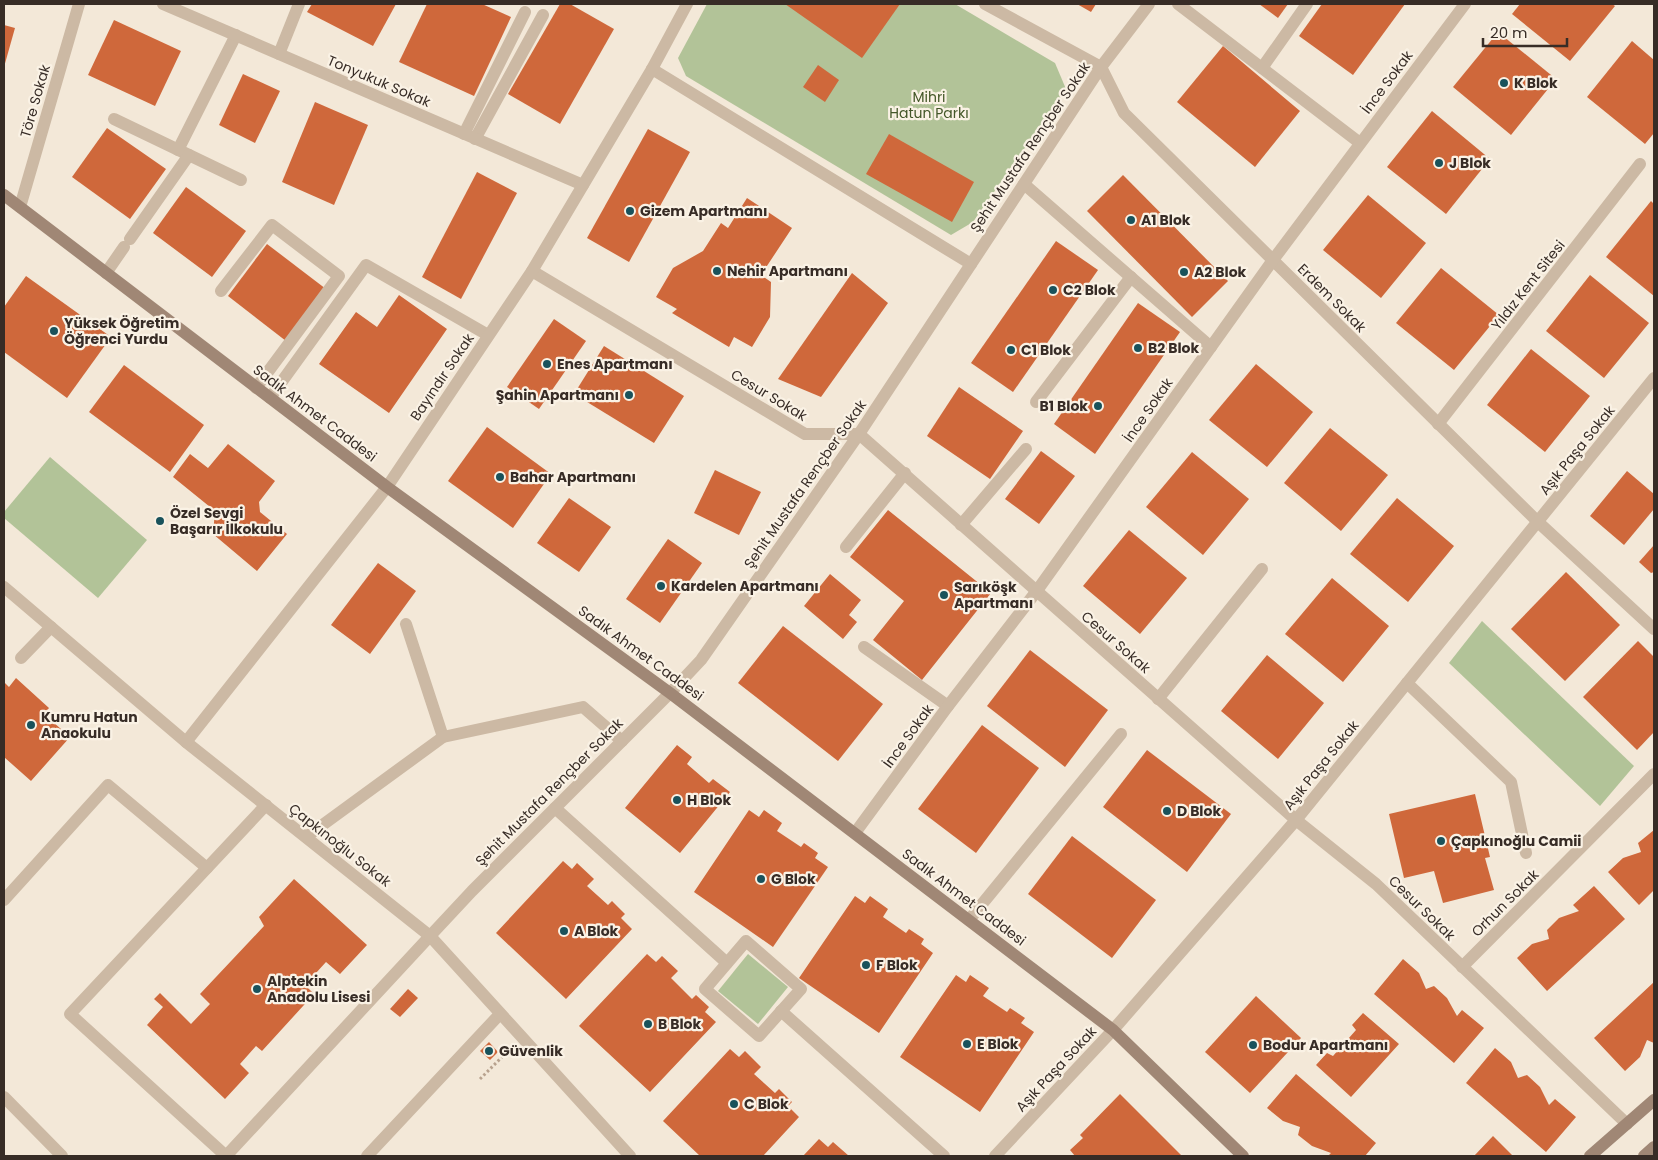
<svg xmlns="http://www.w3.org/2000/svg" width="1658" height="1160" font-family="Poppins,sans-serif">
	<style>
		.green { fill: #b2c398 }
		.building { fill: #cf683b }
		.lines { fill: none; stroke-linecap: round; stroke-linejoin: round }
		.path { stroke: #b8a28e; stroke-width: 3; stroke-dasharray: 2.5 2.5; stroke-linecap: butt }
		.lane { stroke: #ccb9a4; stroke-width: 12 }
		.street { stroke: #ccb9a4; stroke-width: 12 }
		.secondary { stroke: #a08775; stroke-width: 12 }
		.poi-dot { fill: #19525b; stroke: #faf2e5; stroke-width: 2 }
		.labels { text-anchor: middle; dominant-baseline: central; stroke-width: 4.5; stroke-linejoin: round; paint-order: stroke }
		.street-label { font-size: 14px; fill: #372c26; stroke: #faf2e5 }
		.poi-label { font-size: 14px; font-weight: bold; fill: #372c26; stroke: #faf2e5; text-anchor: start }
		.park-label { font-size: 14px; fill: #435728; stroke: #faf2e5 }
	</style>
	<rect width="100%" height="100%" fill="#f3e8d8"/>
	<g class="green">
		<path d="M707 4H955L1055 63 1066 89 973 222 951 235 686 76 678 58Z"/>
		<path d="M50 457 147 540 98 598 4 518V512Z"/>
		<path d="M1482 621 1634 766 1600 806 1449 663Z"/>
		<path d="M748 954 788 987 758 1024 718 991Z"/>
	</g>
	<g class="building">
		<path d="M312 4H396L373 46 307 12Z"/>
		<path d="M427 4H482L511 17 474 96 399 62Z"/>
		<path d="M560 4H570L614 29 560 124 508 94Z"/>
		<path d="M785 4H900L862 58Z"/>
		<path d="M1077 4H1096L1091 12Z"/>
		<path d="M1259 4H1288L1278 18Z"/>
		<path d="M1322 4H1405L1353 75 1299 36Z"/>
		<path d="M1520 4H1612L1615 6 1570 61 1512 14Z"/>
		<path d="M114 20 181 51 155 106 88 75Z"/>
		<path d="M4 25 15 28 4 67Z"/>
		<path d="M1498 32 1556 79 1511 135 1453 87Z"/>
		<path d="M1632 41 1654 60V133L1645 144 1587 97Z"/>
		<path d="M1223 46 1300 111 1255 167 1177 102Z"/>
		<path d="M818 65 839 80 825 102 803 87Z"/>
		<path d="M243 74 280 91 255 143 219 125Z"/>
		<path d="M315 102 368 125 334 205 282 182Z"/>
		<path d="M1432 111 1490 159 1446 214 1387 167Z"/>
		<path d="M107 128 166 169 130 219 72 177Z"/>
		<path d="M648 129 690 152 629 262 587 238Z"/>
		<path d="M889 134 974 182 952 222 866 174Z"/>
		<path d="M477 172 517 193 461 299 422 277Z"/>
		<path d="M1123 175 1228 281 1192 317 1087 211Z"/>
		<path d="M186 187 246 231 212 277 153 233Z"/>
		<path d="M1368 195 1426 243 1381 298 1323 250Z"/>
		<path d="M747 198 792 228 761 275 771 282 770 317 752 347 734 337 729 347 672 313 677 309 656 297 673 268 703 251 721 223 728 228Z"/>
		<path d="M1651 201 1654 204V296L1606 257Z"/>
		<path d="M1056 241 1098 270 1013 392 971 363Z"/>
		<path d="M267 244 326 289 286 341 228 296Z"/>
		<path d="M1441 268 1499 315 1454 370 1396 323Z"/>
		<path d="M852 273 888 303 821 397 778 379Z"/>
		<path d="M1590 275 1649 323 1604 378 1546 331Z"/>
		<path d="M26 276 111 337 67 398 4 352V307Z"/>
		<path d="M399 295 447 329 389 413 319 364 356 312 377 327Z"/>
		<path d="M1138 303 1180 332 1095 454 1054 424Z"/>
		<path d="M554 319 586 341 539 409 507 387Z"/>
		<path d="M604 346 684 396 654 443 574 394Z"/>
		<path d="M1531 349 1590 396 1545 452 1487 405Z"/>
		<path d="M1256 364 1313 412 1267 467 1209 420Z"/>
		<path d="M124 365 204 425 170 472 89 412Z"/>
		<path d="M959 387 1023 431 990 479 927 436Z"/>
		<path d="M487 427 551 474 513 528 448 481Z"/>
		<path d="M1330 428 1388 475 1341 531 1284 483Z"/>
		<path d="M228 444 275 481 259 502 260 512 287 534 257 571 213 534 215 511 173 477 190 454 208 468Z"/>
		<path d="M1041 451 1075 476 1039 524 1005 499Z"/>
		<path d="M1192 452 1249 499 1203 555 1146 507Z"/>
		<path d="M715 470 761 492 739 535 694 513Z"/>
		<path d="M1627 471 1654 494V509L1624 545 1590 516Z"/>
		<path d="M569 498 611 527 579 572 537 543Z"/>
		<path d="M1397 498 1454 546 1408 602 1350 554Z"/>
		<path d="M888 510 991 593 922 680 873 640 904 601 850 557Z"/>
		<path d="M1129 530 1187 578 1140 634 1083 586Z"/>
		<path d="M668 539 702 563 660 623 626 599Z"/>
		<path d="M1654 545V572L1651 573 1639 562Z"/>
		<path d="M378 563 416 591 370 654 331 625Z"/>
		<path d="M1566 572 1620 625 1565 681 1511 629Z"/>
		<path d="M830 574 861 600 849 615 857 622 843 639 804 606Z"/>
		<path d="M1332 578 1389 626 1343 682 1285 634Z"/>
		<path d="M783 626 883 704 838 761 738 683Z"/>
		<path d="M1638 641 1654 657V732L1637 750 1583 697Z"/>
		<path d="M1030 650 1108 710 1065 767 987 706Z"/>
		<path d="M1267 655 1324 703 1278 759 1221 711Z"/>
		<path d="M16 678 49 708 44 714 70 737 31 781 4 757V682L9 687Z"/>
		<path d="M982 725 1039 768 976 853 918 809Z"/>
		<path d="M677 745 692 757 687 764 709 783 713 779 730 792 680 853 625 808Z"/>
		<path d="M1147 750 1231 814 1187 872 1103 807Z"/>
		<path d="M1475 794 1490 857 1485 858 1494 890 1443 903 1434 871 1404 878 1389 814Z"/>
		<path d="M749 810 759 817 764 810 782 823 777 831 801 847 804 843 818 853 815 858 828 867 773 947 694 892Z"/>
		<path d="M1654 830V890L1639 905 1608 872 1623 858 1641 852 1638 843Z"/>
		<path d="M1072 836 1156 900 1112 958 1028 894Z"/>
		<path d="M563 861 572 869 577 863 594 879 587 886 608 905 612 901 625 914 621 918 632 929 566 999 496 933Z"/>
		<path d="M294 879 367 945 340 974 326 962 305 985 314 994 262 1051 256 1046 240 1064 249 1073 225 1099 147 1025 163 1007 154 999 160 993 191 1024 210 1004 200 994 264 926 259 917Z"/>
		<path d="M1594 886 1625 919 1547 991 1517 958 1532 944 1549 939 1547 930 1559 918 1579 911 1573 905Z"/>
		<path d="M855 896 865 903 870 896 888 909 883 917 906 933 909 929 924 939 921 944 933 953 879 1033 799 978Z"/>
		<path d="M647 954 656 962 662 956 678 971 671 978 692 999 696 995 709 1007 705 1012 716 1022 650 1092 579 1026Z"/>
		<path d="M1403 959 1419 973 1426 989 1434 986 1447 998 1457 1016 1462 1010 1484 1028 1454 1063 1374 994Z"/>
		<path d="M956 975 966 982 970 975 989 988 983 996 1007 1012 1010 1008 1025 1018 1021 1023 1034 1032 980 1112 900 1057Z"/>
		<path d="M1654 982V1043L1647 1040 1640 1057 1625 1071 1594 1038Z"/>
		<path d="M408 989 418 998 400 1017 390 1009Z"/>
		<path d="M1256 996 1301 1038 1250 1093 1205 1052Z"/>
		<path d="M1363 1013 1399 1044 1351 1097 1316 1065 1327 1053 1333 1056 1356 1030 1352 1025Z"/>
		<path d="M489 1042 498 1052 490 1060 480 1051Z"/>
		<path d="M1495 1048 1511 1062 1518 1078 1527 1075 1540 1087 1549 1105 1555 1099 1576 1117 1546 1152 1466 1083Z"/>
		<path d="M730 1049 739 1057 745 1051 761 1067 754 1074 775 1093 779 1089 792 1102 788 1106 799 1117 763 1156H700L663 1121Z"/>
		<path d="M1296 1074 1376 1143 1365 1156H1328L1331 1153 1312 1146 1298 1135 1300 1127 1283 1121 1267 1108Z"/>
		<path d="M1120 1094 1182 1156H1075L1070 1150 1083 1138 1080 1135Z"/>
		<path d="M1493 1136 1513 1156H1474Z"/>
		<path d="M819 1139 828 1147 833 1142 849 1156H803Z"/>
	</g>
	<g class="lines">
		<path class="path" d="M480 1079 507 1052"/>
		<g class="lane">
			<path d="M1178 4 1360 143"/>
			<path d="M279 54 299 4"/>
			<path d="M1262 68 1307 4"/>
			<path d="M114 119 241 180"/>
			<path d="M464 134 525 12"/>
			<path d="M475 139 543 15"/>
			<path d="M178 150 236 35"/>
			<path d="M1024 184 1211 347"/>
			<path d="M221 291 272 225 339 276 256 388"/>
			<path d="M270 398 366 265 488 335"/>
			<path d="M1036 402 1131 277"/>
			<path d="M1438 424 1640 164"/>
			<path d="M961 525 1026 449"/>
			<path d="M846 547 905 473"/>
			<path d="M406 624 443 737"/>
			<path d="M864 647 948 706"/>
			<path d="M21 658 51 627"/>
			<path d="M1407 683 1511 782 1526 853"/>
			<path d="M1158 699 1262 569"/>
			<path d="M266 805 70 1014 226 1156 430 936"/>
			<path d="M555 808 727 963"/>
			<path d="M306 837 443 737 583 707 622 741"/>
			<path d="M4 900 108 785 207 868"/>
			<path d="M969 920 1121 734"/>
			<path d="M746 941 801 989 759 1036 705 989Z"/>
			<path d="M781 1011 944 1156"/>
			<path d="M367 1156 500 1014"/>
		</g>
		<g class="street">
			<path d="M163 4 583 185"/>
			<path d="M985 4 1101 67 1124 113 1538 522 1654 629"/>
			<path d="M652 69 971 264"/>
			<path d="M20 207 79 4"/>
			<path d="M130 239 189 155"/>
			<path d="M532 271 805 434H859L1296 820 1376 884 1627 1124"/>
			<path d="M106 273 124 247"/>
			<path d="M4 587 186 742 430 936 630 1156"/>
			<path d="M186 742 387 487 532 271 652 69 687 4"/>
			<path d="M855 833 948 706 1036 592 1273 260 1465 4"/>
			<path d="M430 936 472 891 670 693 701 660 859 434 1101 67 1149 4"/>
			<path d="M1462 967 1654 774"/>
			<path d="M4 1097 62 1156"/>
			<path d="M995 1156 1113 1030 1296 820 1654 378"/>
		</g>
		<g class="secondary">
			<path d="M4 195 387 487 670 693 1113 1030 1243 1156"/>
			<path d="M1590 1156 1654 1100"/>
			<path d="M1644 1156 1654 1147"/>
		</g>
	</g>
	<g class="poi-dot">
		<circle cx="1504" cy="83" r="5"/>
		<circle cx="1439" cy="163" r="5"/>
		<circle cx="630" cy="211" r="5"/>
		<circle cx="1131" cy="220" r="5"/>
		<circle cx="717" cy="271" r="5"/>
		<circle cx="1184" cy="272" r="5"/>
		<circle cx="1053" cy="290" r="5"/>
		<circle cx="54" cy="331" r="5"/>
		<circle cx="1138" cy="348" r="5"/>
		<circle cx="1011" cy="350" r="5"/>
		<circle cx="547" cy="364" r="5"/>
		<circle cx="629" cy="395" r="5"/>
		<circle cx="1098" cy="406" r="5"/>
		<circle cx="500" cy="477" r="5"/>
		<circle cx="160" cy="521" r="5"/>
		<circle cx="661" cy="586" r="5"/>
		<circle cx="944" cy="595" r="5"/>
		<circle cx="31" cy="725" r="5"/>
		<circle cx="677" cy="800" r="5"/>
		<circle cx="1167" cy="811" r="5"/>
		<circle cx="1441" cy="841" r="5"/>
		<circle cx="761" cy="879" r="5"/>
		<circle cx="564" cy="931" r="5"/>
		<circle cx="866" cy="965" r="5"/>
		<circle cx="257" cy="989" r="5"/>
		<circle cx="648" cy="1024" r="5"/>
		<circle cx="967" cy="1044" r="5"/>
		<circle cx="1253" cy="1045" r="5"/>
		<circle cx="489" cy="1051" r="5"/>
		<circle cx="734" cy="1104" r="5"/>
	</g>
	<g class="labels">
		<g class="street-label">
			<text transform="translate(379 81) rotate(23)">Tonyukuk Sokak</text>
			<text transform="translate(1387 82) rotate(-53)">İnce Sokak</text>
			<text transform="translate(35 101) rotate(-74)">Töre Sokak</text>
			<text transform="translate(1030 147) rotate(-56)">Şehit Mustafa Rençber Sokak</text>
			<text transform="translate(1528 285) rotate(-52)">Yıldız Kent Sitesi</text>
			<text transform="translate(1332 298) rotate(45)">Erdem Sokak</text>
			<text transform="translate(442 377) rotate(-56)">Bayındır Sokak</text>
			<text transform="translate(769 395) rotate(31)">Cesur Sokak</text>
			<text transform="translate(1148 410) rotate(-55)">İnce Sokak</text>
			<text transform="translate(315 413) rotate(37)">Sadık Ahmet Caddesi</text>
			<text transform="translate(1577 450) rotate(-51)">Aşık Paşa Sokak</text>
			<text transform="translate(805 484) rotate(-55)">Şehit Mustafa Rençber Sokak</text>
			<text transform="translate(1116 642) rotate(41)">Cesur Sokak</text>
			<text transform="translate(641 653) rotate(36)">Sadık Ahmet Caddesi</text>
			<text transform="translate(908 736) rotate(-54)">İnce Sokak</text>
			<text transform="translate(1321 765) rotate(-51)">Aşık Paşa Sokak</text>
			<text transform="translate(549 792) rotate(-45)">Şehit Mustafa Rençber Sokak</text>
			<text transform="translate(340 845) rotate(38)">Çapkınoğlu Sokak</text>
			<text transform="translate(964 897) rotate(37)">Sadık Ahmet Caddesi</text>
			<text transform="translate(1505 903) rotate(-45)">Orhun Sokak</text>
			<text transform="translate(1422 908) rotate(44)">Cesur Sokak</text>
			<text transform="translate(1056 1069) rotate(-47)">Aşık Paşa Sokak</text>
		</g>
		<g class="poi-label">
			<text x="1514" y="83">K Blok</text>
			<text x="1449" y="163">J Blok</text>
			<text x="640" y="211">Gizem Apartmanı</text>
			<text x="1141" y="220">A1 Blok</text>
			<text x="727" y="271">Nehir Apartmanı</text>
			<text x="1194" y="272">A2 Blok</text>
			<text x="1063" y="290">C2 Blok</text>
			<text x="64" y="323">Yüksek Öğretim<tspan x="64" dy="16">Öğrenci Yurdu</tspan></text>
			<text x="1148" y="348">B2 Blok</text>
			<text x="1021" y="350">C1 Blok</text>
			<text x="557" y="364">Enes Apartmanı</text>
			<text x="619" y="395" text-anchor="end">Şahin Apartmanı</text>
			<text x="1088" y="406" text-anchor="end">B1 Blok</text>
			<text x="510" y="477">Bahar Apartmanı</text>
			<text x="170" y="513">Özel Sevgi<tspan x="170" dy="16">Başarır İlkokulu</tspan></text>
			<text x="671" y="586">Kardelen Apartmanı</text>
			<text x="954" y="587">Sarıköşk<tspan x="954" dy="16">Apartmanı</tspan></text>
			<text x="41" y="717">Kumru Hatun<tspan x="41" dy="16">Anaokulu</tspan></text>
			<text x="687" y="800">H Blok</text>
			<text x="1177" y="811">D Blok</text>
			<text x="1451" y="841">Çapkınoğlu Camii</text>
			<text x="771" y="879">G Blok</text>
			<text x="574" y="931">A Blok</text>
			<text x="876" y="965">F Blok</text>
			<text x="267" y="981">Alptekin<tspan x="267" dy="16">Anadolu Lisesi</tspan></text>
			<text x="658" y="1024">B Blok</text>
			<text x="977" y="1044">E Blok</text>
			<text x="1263" y="1045">Bodur Apartmanı</text>
			<text x="499" y="1051">Güvenlik</text>
			<text x="744" y="1104">C Blok</text>
		</g>
		<g class="park-label">
			<text x="929" y="97">Mihri<tspan x="929" dy="16">Hatun Parkı</tspan></text>
		</g>
	</g>
	<rect width="1658" height="1160" fill="none" stroke="#372c26" stroke-width="10"/>
	<path d="M1483 38v8h84v-8" fill="none" stroke="#372c26" stroke-width="2.5"/>
	<text x="1490" y="38" font-size="15" fill="#372c26" stroke="#faf2e5" stroke-width="4" paint-order="stroke">20 m</text>
</svg>
